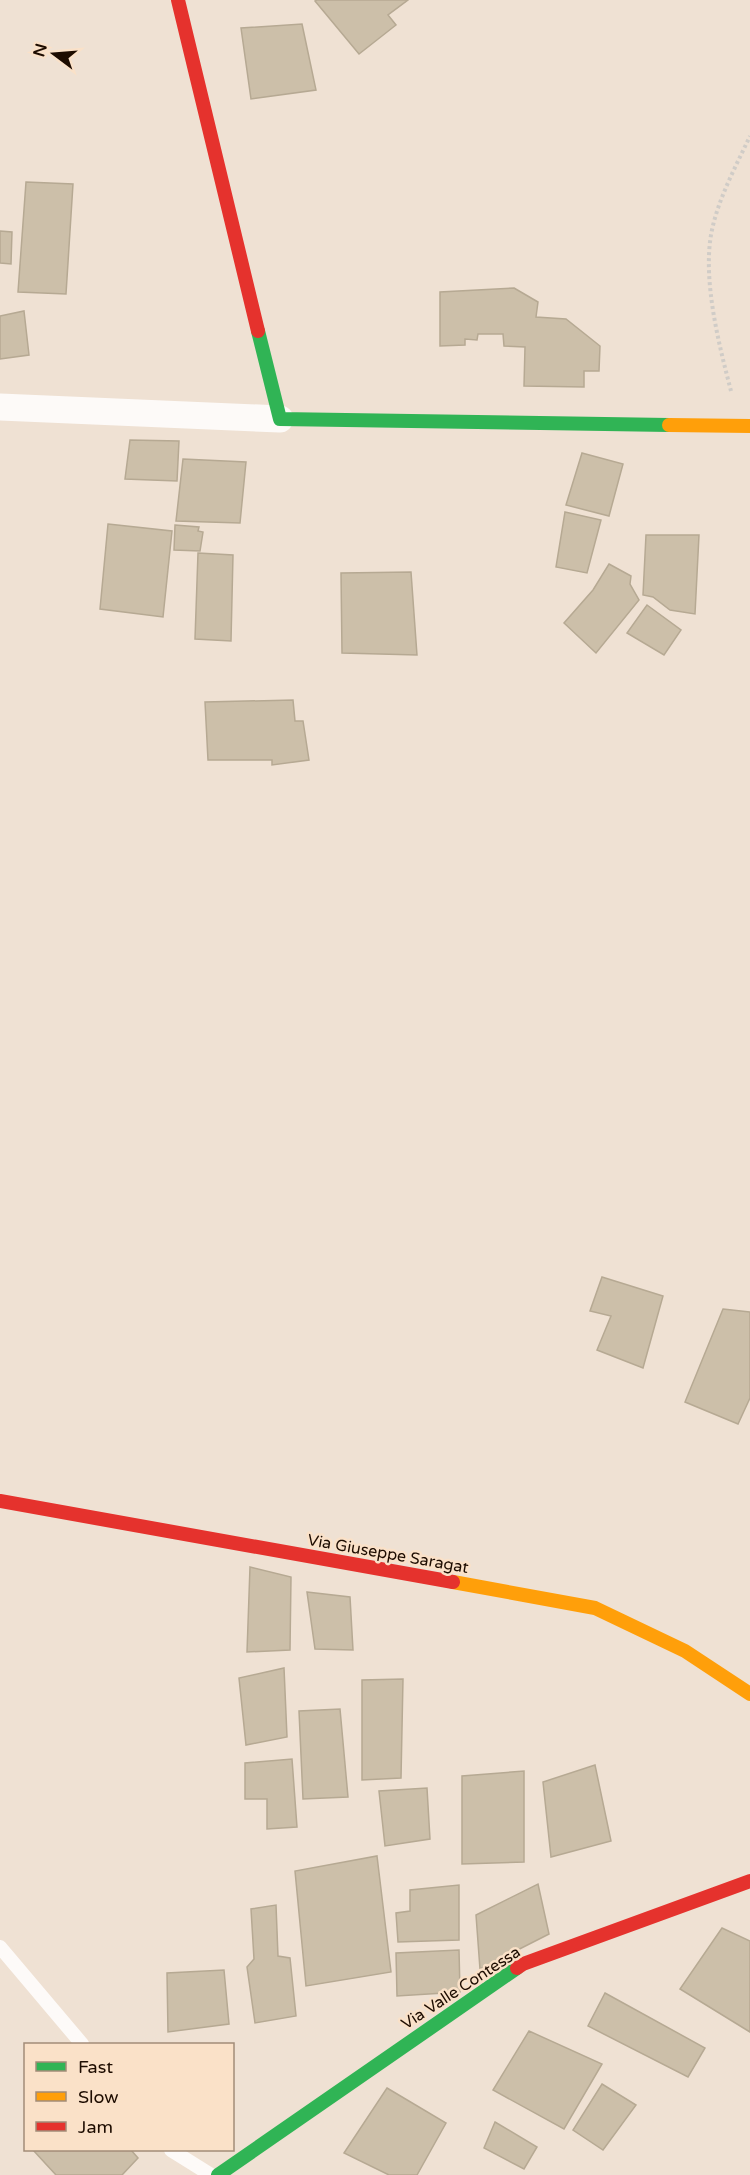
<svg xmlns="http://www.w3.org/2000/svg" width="750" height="2175" font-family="'Varela Round',sans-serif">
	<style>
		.building { fill: #ccbfa9; stroke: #b6a993; stroke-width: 1.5 }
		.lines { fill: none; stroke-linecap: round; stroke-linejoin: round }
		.path { stroke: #d0ccc7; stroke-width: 4; stroke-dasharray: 3 3; stroke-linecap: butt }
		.lane { stroke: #fdfaf8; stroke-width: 14 }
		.street { stroke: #fdfaf8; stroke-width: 27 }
		.fast { stroke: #30b455; stroke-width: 14 }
		.slow { stroke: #ff9f0a; stroke-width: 14 }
		.jam { stroke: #e5322d; stroke-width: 14 }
		.labels { text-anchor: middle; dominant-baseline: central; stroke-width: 5; stroke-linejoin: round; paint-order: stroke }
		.street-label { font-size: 16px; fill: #1d0c00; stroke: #fae1c8 }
	</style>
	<rect width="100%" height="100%" fill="#efe1d3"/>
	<g class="building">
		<path d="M317 0H408L388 15 396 25 359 54 315 1Z"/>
		<path d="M302 24 316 90 251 99 241 28Z"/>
		<path d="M26 182 73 184 66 294 18 292Z"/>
		<path d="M0 231 12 232 11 264 0 263Z"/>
		<path d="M514 288 538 302 536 317 566 319 600 346 599 371H584V387L524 386 525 347 504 346 503 334H478L477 340 465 339V345L440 346V292Z"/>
		<path d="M24 311 29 355 0 359V316Z"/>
		<path d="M130 440 179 441 177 481 125 479Z"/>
		<path d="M582 453 623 464 609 516 566 505Z"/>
		<path d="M183 459 246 462 240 523 176 521Z"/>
		<path d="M565 512 601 520 587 573 556 567Z"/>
		<path d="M108 524 172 531 163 617 100 609Z"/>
		<path d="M175 525 199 527 198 531 203 532 200 551 174 550Z"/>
		<path d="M646 535H699L695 614 670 610 653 597 643 595Z"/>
		<path d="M198 553 233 555 231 641 195 639Z"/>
		<path d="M609 564 631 576 630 584 639 600 596 653 564 623 593 590Z"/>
		<path d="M411 572 417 655 342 653 341 573Z"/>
		<path d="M647 605 681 630 664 655 627 633Z"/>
		<path d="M293 700 295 721H303L309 760 272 765V760H208L205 702Z"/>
		<path d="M602 1277 663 1296 643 1368 597 1350 611 1316 590 1311Z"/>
		<path d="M723 1309 750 1312V1398L738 1424 685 1402Z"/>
		<path d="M250 1567 291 1577 290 1650 247 1652Z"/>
		<path d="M307 1592 350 1597 353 1650 315 1649Z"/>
		<path d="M284 1668 287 1737 246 1745 239 1678Z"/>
		<path d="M403 1679 401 1778 362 1780V1680Z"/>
		<path d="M340 1709 348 1797 303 1799 299 1711Z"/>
		<path d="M292 1759 297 1827 267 1829V1799H245V1763Z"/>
		<path d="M595 1765 611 1841 551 1857 543 1782Z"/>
		<path d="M524 1771V1862L462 1864V1776Z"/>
		<path d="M427 1788 430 1839 385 1846 379 1791Z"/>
		<path d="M377 1856 391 1972 306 1986 295 1871Z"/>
		<path d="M538 1884 549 1934 480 1969 476 1915Z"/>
		<path d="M459 1885V1940L398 1942 396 1913 410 1911V1890Z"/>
		<path d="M276 1905 278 1956 290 1958 296 2016 255 2023 247 1967 254 1959 251 1909Z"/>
		<path d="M722 1928 750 1941V2032L680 1989Z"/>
		<path d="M459 1950 460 1992 397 1996 396 1953Z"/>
		<path d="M224 1970 229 2024 168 2032 167 1973Z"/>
		<path d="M605 1993 705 2048 688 2077 588 2026Z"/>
		<path d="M529 2031 602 2064 564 2129 493 2090Z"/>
		<path d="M602 2084 636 2105 603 2150 573 2130Z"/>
		<path d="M387 2088 446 2123 417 2175H389L344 2153Z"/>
		<path d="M495 2122 537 2147 524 2169 484 2148Z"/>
		<path d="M33 2150H131L138 2158 122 2175H56Z"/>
	</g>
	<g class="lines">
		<path class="path" d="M731 391C719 345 703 282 711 235 717 201 735 168 750 136"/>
		<g class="lane">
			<path d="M0 1947 82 2044"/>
			<path d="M171 2150 211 2175"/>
		</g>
		<path class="street" d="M0 407 280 419"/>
		<g class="fast">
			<path d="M258 331 280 419 669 425"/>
			<path d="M218 2175 517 1968"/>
		</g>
		<g class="slow">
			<path d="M669 425 750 426"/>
			<path d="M453 1582 595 1608 685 1651 750 1694"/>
		</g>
		<g class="jam">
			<path d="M178 0 258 331"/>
			<path d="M0 1501 453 1582"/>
			<path d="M517 1968 523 1964 750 1881"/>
		</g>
	</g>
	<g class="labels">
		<g class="street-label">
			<text transform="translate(388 1554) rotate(10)">Via Giuseppe Saragat</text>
			<text transform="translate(461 1988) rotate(-33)">Via Valle Contessa</text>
		</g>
	</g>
	<rect x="24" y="2043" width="210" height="108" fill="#fae1c8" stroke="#a28c78" stroke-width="1.5"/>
	<rect x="36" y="2062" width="30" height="9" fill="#30b455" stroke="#a28c78" stroke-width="1.5"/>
	<text x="78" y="2073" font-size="18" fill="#1d0c00">Fast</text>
	<rect x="36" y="2092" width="30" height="9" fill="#ff9f0a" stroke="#a28c78" stroke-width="1.5"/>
	<text x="78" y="2103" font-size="18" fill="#1d0c00">Slow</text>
	<rect x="36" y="2122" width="30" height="9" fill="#e5322d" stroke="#a28c78" stroke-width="1.5"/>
	<text x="78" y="2133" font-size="18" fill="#1d0c00">Jam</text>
	<g transform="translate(54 54) rotate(286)" stroke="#fae1c8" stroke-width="4.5" paint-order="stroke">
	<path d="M0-4.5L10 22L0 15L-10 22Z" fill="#1d0c00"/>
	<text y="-9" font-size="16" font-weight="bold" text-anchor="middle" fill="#1d0c00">N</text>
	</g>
</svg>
